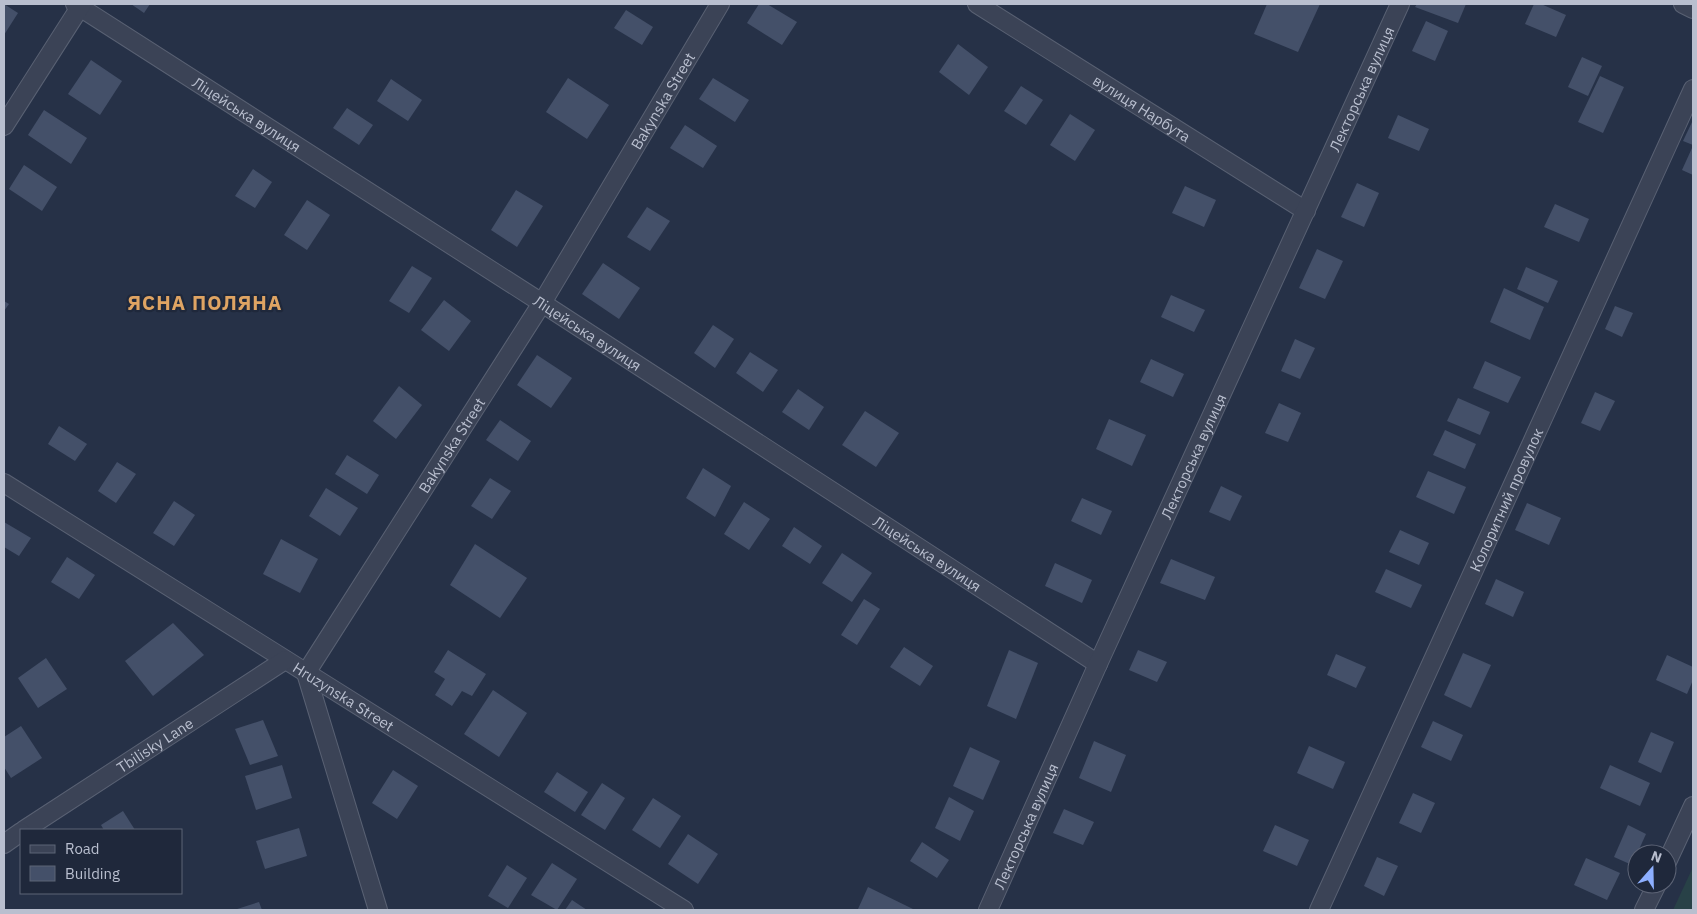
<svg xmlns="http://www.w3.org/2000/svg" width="1697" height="914" font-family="'IBM Plex Sans',sans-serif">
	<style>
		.green { fill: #284147 }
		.building { fill: #445069 }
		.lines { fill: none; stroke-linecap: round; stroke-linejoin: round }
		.street-casing { stroke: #596173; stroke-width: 20 }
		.street { stroke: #3b4356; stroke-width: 18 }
		.labels { text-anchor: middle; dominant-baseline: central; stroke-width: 4.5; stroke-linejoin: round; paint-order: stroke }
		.street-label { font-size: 15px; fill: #b9bfcf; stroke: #1f283b }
		.district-label { font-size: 20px; font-weight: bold; letter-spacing: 1px; fill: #dfa463; stroke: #1f283b }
	</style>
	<rect width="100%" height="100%" fill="#263147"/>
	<path class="green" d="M1693 867V910H1673Z"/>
	<g class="building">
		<path d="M4 4 18 13 4 35Z"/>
		<path d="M131 4H150L144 13Z"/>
		<path d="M759 4H767L797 22 782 45 747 23Z"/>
		<path d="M1267 4H1320L1298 52 1254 34Z"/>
		<path d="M1417 4H1466L1458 23 1415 7Z"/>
		<path d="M1534 4H1541L1566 15 1556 37 1525 24Z"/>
		<path d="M626 10 653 27 642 45 614 28Z"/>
		<path d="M1426 21 1448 31 1435 61 1412 51Z"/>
		<path d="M958 44 988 67 969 95 939 72Z"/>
		<path d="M1582 57 1602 66 1588 96 1568 87Z"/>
		<path d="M91 60 122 81 100 115 68 94Z"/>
		<path d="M1600 76 1624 87 1603 133 1578 122Z"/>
		<path d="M568 78 609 105 587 139 546 112Z"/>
		<path d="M713 78 749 100 735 122 699 99Z"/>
		<path d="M391 79 422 100 408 121 377 101Z"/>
		<path d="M1021 86 1043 100 1026 125 1004 111Z"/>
		<path d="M347 108 373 125 359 145 333 128Z"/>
		<path d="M44 110 87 138 71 164 28 135Z"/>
		<path d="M1070 114 1095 130 1075 161 1050 145Z"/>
		<path d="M1398 115 1429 129 1419 151 1388 138Z"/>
		<path d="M1693 120V145L1683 141Z"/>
		<path d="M685 125 717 146 703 168 670 148Z"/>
		<path d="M1692 148 1693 149V175L1682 170Z"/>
		<path d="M24 165 57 187 42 211 9 189Z"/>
		<path d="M253 169 272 182 255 208 235 196Z"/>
		<path d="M1357 183 1379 193 1364 227 1341 217Z"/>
		<path d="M1185 186 1216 200 1204 227 1172 213Z"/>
		<path d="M516 190 543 206 517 247 491 230Z"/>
		<path d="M307 200 330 215 307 250 284 235Z"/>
		<path d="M1555 204 1589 219 1579 242 1544 227Z"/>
		<path d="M647 207 670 221 650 251 627 237Z"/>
		<path d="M1317 249 1343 261 1325 299 1299 288Z"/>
		<path d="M603 263 640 288 619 319 582 294Z"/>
		<path d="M412 266 432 278 409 313 389 301Z"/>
		<path d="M1526 267 1558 281 1548 303 1517 289Z"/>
		<path d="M1504 288 1544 307 1530 340 1490 322Z"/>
		<path d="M1171 295 1205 310 1194 332 1161 317Z"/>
		<path d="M444 300 471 321 449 351 421 330Z"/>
		<path d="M4 301 9 304 4 311Z"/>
		<path d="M1615 306 1633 313 1622 337 1605 329Z"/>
		<path d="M713 325 734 339 715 368 694 353Z"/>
		<path d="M1295 339 1315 348 1300 379 1281 371Z"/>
		<path d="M750 352 778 370 763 392 736 373Z"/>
		<path d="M537 355 572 378 551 408 517 385Z"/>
		<path d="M1151 359 1184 374 1173 397 1140 382Z"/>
		<path d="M1485 361 1521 377 1508 403 1473 388Z"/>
		<path d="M399 386 422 405 396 439 373 421Z"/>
		<path d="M798 389 824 407 809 430 782 412Z"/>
		<path d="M1595 392 1615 401 1600 431 1581 423Z"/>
		<path d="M1458 398 1490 412 1480 435 1447 421Z"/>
		<path d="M1279 403 1301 413 1288 442 1265 433Z"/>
		<path d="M865 411 899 433 876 467 842 445Z"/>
		<path d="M1109 419 1146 435 1132 466 1096 449Z"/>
		<path d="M500 420 531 441 518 461 486 440Z"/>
		<path d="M59 426 87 444 75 461 48 444Z"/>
		<path d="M1445 430 1476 444 1465 469 1433 455Z"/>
		<path d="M347 455 379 475 367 494 335 474Z"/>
		<path d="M117 462 136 474 116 503 98 491Z"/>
		<path d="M703 468 731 486 715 517 686 498Z"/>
		<path d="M1428 471 1466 487 1454 514 1416 497Z"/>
		<path d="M490 478 511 491 492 519 471 506Z"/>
		<path d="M1221 486 1242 496 1230 521 1209 512Z"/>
		<path d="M326 488 358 508 340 536 309 516Z"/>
		<path d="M1082 498 1112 511 1101 535 1071 521Z"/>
		<path d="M174 501 195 515 174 546 153 533Z"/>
		<path d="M744 502 770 519 749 550 724 534Z"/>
		<path d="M1527 503 1561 518 1549 545 1515 530Z"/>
		<path d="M4 522 31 538 19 556 4 547Z"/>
		<path d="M794 527 822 546 810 564 782 546Z"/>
		<path d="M1400 530 1429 543 1419 565 1389 552Z"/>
		<path d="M281 539 318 559 300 593 263 574Z"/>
		<path d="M475 544 527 578 500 618 450 585Z"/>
		<path d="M842 553 872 573 852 602 822 583Z"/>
		<path d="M67 557 95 575 79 599 51 582Z"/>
		<path d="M1171 559 1215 577 1205 600 1160 583Z"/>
		<path d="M1055 563 1092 580 1082 603 1045 586Z"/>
		<path d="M1386 569 1422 585 1411 608 1375 592Z"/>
		<path d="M1496 579 1524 592 1513 617 1485 604Z"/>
		<path d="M864 599 880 609 857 645 841 635Z"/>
		<path d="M173 623 204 655 153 696 125 661Z"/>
		<path d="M904 647 933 666 920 686 890 667Z"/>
		<path d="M448 650 486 674 472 696 462 691 452 706 435 695 445 679 434 672Z"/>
		<path d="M1009 650 1038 663 1016 719 987 706Z"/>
		<path d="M1138 650 1167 662 1157 682 1129 670Z"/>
		<path d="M1463 653 1491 665 1471 708 1444 695Z"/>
		<path d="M1336 654 1366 667 1356 688 1327 675Z"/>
		<path d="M1667 655 1693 667V680L1687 694 1656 680Z"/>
		<path d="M46 658 67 689 38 708 18 678Z"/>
		<path d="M493 690 527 713 499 757 464 734Z"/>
		<path d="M263 720 278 756 250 765 235 729Z"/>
		<path d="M1433 721 1463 735 1451 761 1421 747Z"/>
		<path d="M21 726 42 758 11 778 4 767V737Z"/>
		<path d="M1651 732 1674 742 1661 773 1638 762Z"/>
		<path d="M1094 741 1126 755 1111 792 1079 778Z"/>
		<path d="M1309 746 1345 762 1333 789 1297 773Z"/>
		<path d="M970 747 1000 761 983 800 953 786Z"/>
		<path d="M282 765 292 798 256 810 245 776Z"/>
		<path d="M1610 765 1650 783 1640 806 1600 788Z"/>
		<path d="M393 770 418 786 397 819 372 803Z"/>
		<path d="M557 772 588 792 575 812 544 792Z"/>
		<path d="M602 783 625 798 605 830 581 815Z"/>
		<path d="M1413 793 1435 803 1421 833 1399 823Z"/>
		<path d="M949 797 974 811 960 841 935 828Z"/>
		<path d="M653 798 681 816 660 848 632 830Z"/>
		<path d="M1064 809 1094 822 1083 845 1053 833Z"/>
		<path d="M123 811 135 830H104L101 825Z"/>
		<path d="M1275 825 1309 840 1297 866 1263 851Z"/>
		<path d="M1628 825 1646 834 1632 865 1614 857Z"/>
		<path d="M299 828 307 856 265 869 256 841Z"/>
		<path d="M688 834 718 854 698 884 668 864Z"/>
		<path d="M922 842 949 860 937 878 910 861Z"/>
		<path d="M1377 857 1398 866 1384 896 1364 886Z"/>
		<path d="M1586 858 1620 873 1607 900 1574 885Z"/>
		<path d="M552 863 577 879 557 910 531 895Z"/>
		<path d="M507 865 527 878 508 908 488 896Z"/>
		<path d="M868 887 915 910 858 909Z"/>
		<path d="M572 900 587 910H565Z"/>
		<path d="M259 902 262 910H234Z"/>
	</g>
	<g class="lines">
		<defs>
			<g id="street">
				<path id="s1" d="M75 4 542 303 1098 664"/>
				<path id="s2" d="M977 4 1306 211"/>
				<path d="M1683 4 1693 9"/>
				<path d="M4 126 82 4"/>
				<path id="s3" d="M4 483 684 910"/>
				<path id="s4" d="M24 830 285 660"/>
				<path d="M4 844 21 832"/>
				<path d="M1667 862 1693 806"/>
				<path id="s5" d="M378 910 306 673 542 303 720 4"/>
				<path id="s6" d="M988 910 1098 664 1400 4"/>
				<path id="s7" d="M1319 910 1693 89"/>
				<path d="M1644 910 1657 884"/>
			</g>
		</defs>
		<use href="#street" class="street-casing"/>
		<use href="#street" class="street"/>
	</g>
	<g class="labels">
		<g class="street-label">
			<text stroke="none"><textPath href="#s6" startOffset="902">Лекторська вулиця</textPath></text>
			<text stroke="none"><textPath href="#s5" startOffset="922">Bakynska Street</textPath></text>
			<text stroke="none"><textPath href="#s2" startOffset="195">вулиця Нарбута</textPath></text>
			<text stroke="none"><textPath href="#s1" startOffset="204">Ліцейська вулиця</textPath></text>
			<text stroke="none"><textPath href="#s1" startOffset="609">Ліцейська вулиця</textPath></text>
			<text stroke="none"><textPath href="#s5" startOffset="518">Bakynska Street</textPath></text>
			<text stroke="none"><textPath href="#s6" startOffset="498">Лекторська вулиця</textPath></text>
			<text stroke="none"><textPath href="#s7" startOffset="451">Колоритний провулок</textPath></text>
			<text stroke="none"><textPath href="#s1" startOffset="1014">Ліцейська вулиця</textPath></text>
			<text stroke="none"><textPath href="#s3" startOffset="401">Hruzynska Street</textPath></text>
			<text stroke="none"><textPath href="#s4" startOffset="156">Tbilisky Lane</textPath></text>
			<text stroke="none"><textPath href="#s6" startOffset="92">Лекторська вулиця</textPath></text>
		</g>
		<g class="district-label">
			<text x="205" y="302">ЯСНА ПОЛЯНА</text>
		</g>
	</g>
	<rect width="1697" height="914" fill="none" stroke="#b9bfcf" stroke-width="10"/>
	<rect x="20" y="829" width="162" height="65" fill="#1f283b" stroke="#5d6476"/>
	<rect x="30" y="845" width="25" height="8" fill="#3b4356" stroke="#5d6476"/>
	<text x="65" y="854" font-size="15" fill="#b9bfcf">Road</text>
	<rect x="30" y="866" width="25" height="15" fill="#445069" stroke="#5d6476"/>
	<text x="65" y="879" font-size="15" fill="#b9bfcf">Building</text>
	<g transform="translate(1652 869) rotate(20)"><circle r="24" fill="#1f283b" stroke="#5d6476"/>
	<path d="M0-4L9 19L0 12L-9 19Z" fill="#8dafff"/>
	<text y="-8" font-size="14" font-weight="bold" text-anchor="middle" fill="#b9bfcf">N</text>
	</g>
</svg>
